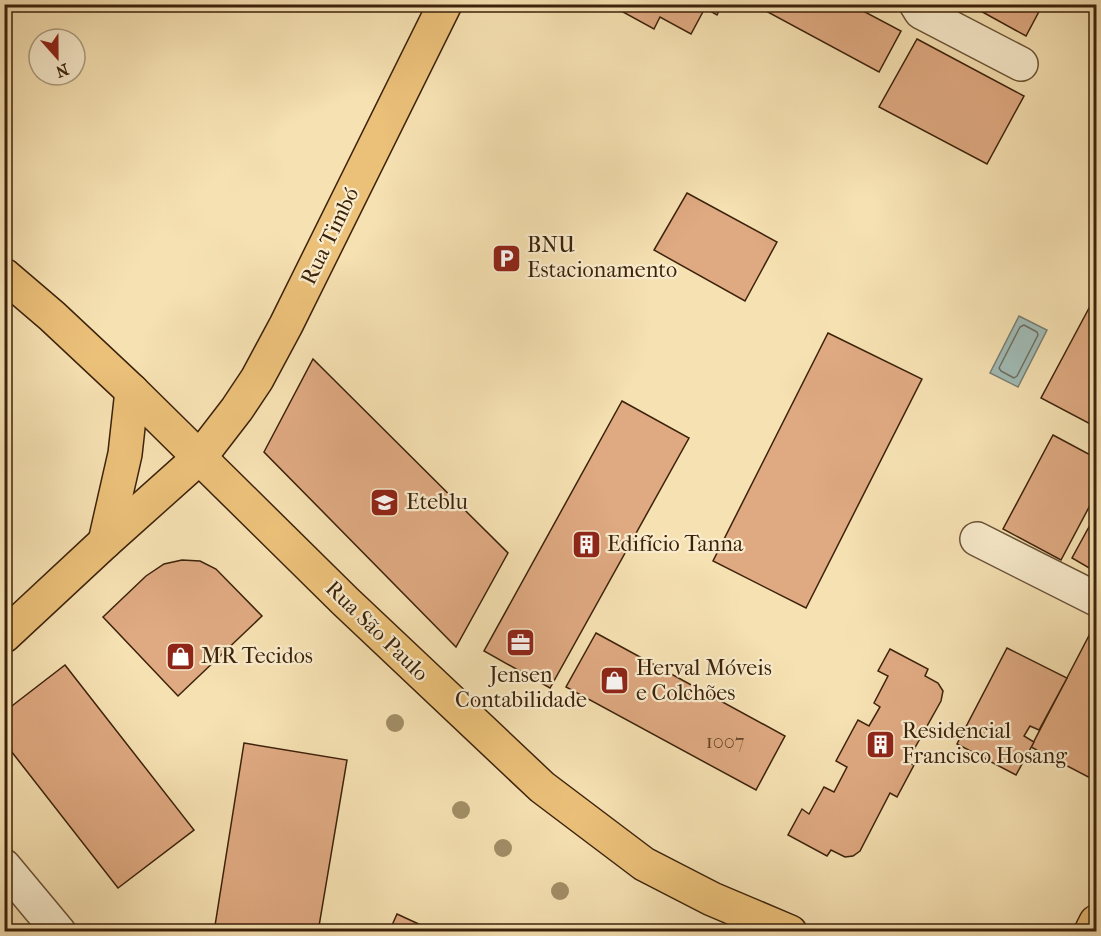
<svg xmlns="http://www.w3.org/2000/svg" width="1101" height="936" font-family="'IM FELL French Canon',serif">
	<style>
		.green { fill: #c0c289; stroke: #7e724a; stroke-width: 1.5 }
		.water { fill: #a0bbb6; stroke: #787e72; stroke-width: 1.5 }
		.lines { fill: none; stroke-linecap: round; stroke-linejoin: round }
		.shore { stroke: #6e6e60; stroke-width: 1.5 }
		.building { fill: #dfa981; stroke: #3c220b; stroke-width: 1.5 }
		.minor-casing { stroke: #6a5235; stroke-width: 36 }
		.major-casing { stroke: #3c220b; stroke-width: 36 }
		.minor { stroke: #f9eccd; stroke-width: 33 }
		.major { stroke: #ebc079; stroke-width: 33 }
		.tree { fill: #a28e67 }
		.labels { text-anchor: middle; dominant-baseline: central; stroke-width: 4.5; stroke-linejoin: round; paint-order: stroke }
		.number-label { font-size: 20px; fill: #654428 }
		.street-label { font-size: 22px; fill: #3c220b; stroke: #f9eccd }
		.poi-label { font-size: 22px; fill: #3c220b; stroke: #f9eccd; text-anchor: start }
	</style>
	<rect width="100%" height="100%" fill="#f6e1b2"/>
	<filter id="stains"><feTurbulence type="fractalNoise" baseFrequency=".00333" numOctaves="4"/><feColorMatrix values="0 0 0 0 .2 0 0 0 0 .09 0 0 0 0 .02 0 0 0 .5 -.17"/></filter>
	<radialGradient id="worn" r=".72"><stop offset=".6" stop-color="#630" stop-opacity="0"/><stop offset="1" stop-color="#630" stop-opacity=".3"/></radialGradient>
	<path class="green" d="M348 5 402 4V5L398 11Z"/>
	<path class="water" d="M1019 316 1047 330 1018 387 990 373Z"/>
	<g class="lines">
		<path class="shore" d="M1024 325 1037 332 1038 335 1017 376 1014 378 1001 371 999 368 1020 327Z"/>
	</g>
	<g class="building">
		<path d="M613 4H722L717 15 705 8 691 34 660 17 654 29 612 6Z"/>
		<path d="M753 4H850L901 31 879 72Z"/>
		<path d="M968 4H1043L1026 36Z"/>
		<path d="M917 39 1024 96 987 164 879 107Z"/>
		<path d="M687 193 777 242 745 301 654 250Z"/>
		<path d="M1096 295V427L1041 398Z"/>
		<path d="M828 333 922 379 806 608 713 561Z"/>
		<path d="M313 359 508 553 456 647 264 452Z"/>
		<path d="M622 401 689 438 550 688 484 651Z"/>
		<path d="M1053 435 1096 458V494L1061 560 1003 529Z"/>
		<path d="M1096 514V572L1072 558Z"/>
		<path d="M182 560 200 561 216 569 262 616 178 696 103 617 146 576 164 564Z"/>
		<path d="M1094 626 1096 627V781L1031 747Z"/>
		<path d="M596 633 785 736 756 790 566 687Z"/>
		<path d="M1007 648 1067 678 1039 730 1030 726 1024 736 1034 742 1016 775 957 744Z"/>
		<path d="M890 649 928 669 925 676 938 683 943 691 941 701 907 762 914 765 897 797 890 793 860 851 853 856 845 857 831 850 827 856 788 835 802 809 809 814 824 787 834 792 847 767 836 761 858 720 869 726 880 707 874 703 888 676 878 671Z"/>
		<path d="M65 665 194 830 118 888 4 742V712Z"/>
		<path d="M244 743 347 760 318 932H214Z"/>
		<path d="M397 914 436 932H389Z"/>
	</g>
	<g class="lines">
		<defs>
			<g id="minor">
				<path d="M916 4 921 12 1021 64"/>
				<path d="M977 539 1096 599"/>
				<path d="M4 866 59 932"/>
			</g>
			<g id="major">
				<path d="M4 275 52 316 132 391 345 601 542 787 644 864 712 899 790 932"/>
				<path d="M105 542 125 454 132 391"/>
				<path d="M4 636 105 542 200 457 237 409 257 379 286 325 445 4"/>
				<path d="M1091 932 1096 922"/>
			</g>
		</defs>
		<use href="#minor" class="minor-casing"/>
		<use href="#major" class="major-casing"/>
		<use href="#minor" class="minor"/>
		<use href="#major" class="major"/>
	</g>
	<g class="tree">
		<circle cx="395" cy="723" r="9"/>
		<circle cx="461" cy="810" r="9"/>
		<circle cx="503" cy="848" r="9"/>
		<circle cx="560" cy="891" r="9"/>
	</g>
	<defs>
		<symbol id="parking-square" viewBox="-11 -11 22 22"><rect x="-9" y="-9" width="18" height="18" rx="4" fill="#8f2418" stroke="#f9eccd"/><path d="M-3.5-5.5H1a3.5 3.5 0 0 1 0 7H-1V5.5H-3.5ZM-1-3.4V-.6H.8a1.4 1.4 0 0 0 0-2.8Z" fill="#fff"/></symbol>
		<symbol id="university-square" viewBox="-11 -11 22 22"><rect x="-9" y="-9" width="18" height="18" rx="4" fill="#8f2418" stroke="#f9eccd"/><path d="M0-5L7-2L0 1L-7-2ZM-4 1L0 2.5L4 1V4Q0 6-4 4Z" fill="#fff"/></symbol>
		<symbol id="building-square" viewBox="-11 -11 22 22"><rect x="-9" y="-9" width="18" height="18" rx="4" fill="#8f2418" stroke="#f9eccd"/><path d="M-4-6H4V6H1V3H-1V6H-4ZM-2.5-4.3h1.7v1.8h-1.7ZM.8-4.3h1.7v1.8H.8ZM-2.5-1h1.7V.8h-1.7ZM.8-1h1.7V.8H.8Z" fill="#fff"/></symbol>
		<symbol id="office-square" viewBox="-11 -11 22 22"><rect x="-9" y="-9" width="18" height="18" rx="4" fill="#8f2418" stroke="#f9eccd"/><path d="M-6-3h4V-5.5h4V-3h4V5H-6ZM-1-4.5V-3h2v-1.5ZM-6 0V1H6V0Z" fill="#fff"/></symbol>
		<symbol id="shop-square" viewBox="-11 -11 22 22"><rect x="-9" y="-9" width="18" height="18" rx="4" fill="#8f2418" stroke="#f9eccd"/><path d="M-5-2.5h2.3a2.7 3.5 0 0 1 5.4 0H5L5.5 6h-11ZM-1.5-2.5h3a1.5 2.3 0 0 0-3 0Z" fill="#fff"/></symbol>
	</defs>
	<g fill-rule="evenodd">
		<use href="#parking-square" x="490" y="242" width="33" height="33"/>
		<use href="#university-square" x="368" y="486" width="33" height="33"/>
		<use href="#building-square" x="570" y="528" width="33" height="33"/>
		<use href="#office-square" x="504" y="626" width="33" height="33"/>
		<use href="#shop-square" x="164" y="640" width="33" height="33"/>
		<use href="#shop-square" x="598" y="664" width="33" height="33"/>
		<use href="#building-square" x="864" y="728" width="33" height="33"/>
	</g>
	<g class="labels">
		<g class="number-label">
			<text x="725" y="741">1007</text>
		</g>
		<g class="street-label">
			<text transform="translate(330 236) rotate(-64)">Rua Timbó</text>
			<text transform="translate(377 631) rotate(44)">Rua São Paulo</text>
		</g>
		<g class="poi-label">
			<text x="527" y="245">BNU<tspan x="527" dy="25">Estacionamento</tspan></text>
			<text x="406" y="502">Eteblu</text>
			<text x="607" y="544">Edifício Tanna</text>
			<text x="201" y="656">MR Tecidos</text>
			<text x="636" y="668">Herval Móveis<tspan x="636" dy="25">e Colchões</tspan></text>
			<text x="521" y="675" text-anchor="middle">Jensen<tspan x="521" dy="25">Contabilidade</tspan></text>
			<text x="902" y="731">Residencial<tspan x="902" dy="25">Francisco Hosang</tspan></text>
		</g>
	</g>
	<rect width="1101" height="936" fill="none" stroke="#f6e1b2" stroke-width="24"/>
	<rect x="6" y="6" width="1089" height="924" fill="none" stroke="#3c220b" stroke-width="3"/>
	<rect x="12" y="12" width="1077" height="912" fill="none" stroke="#3c220b" stroke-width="1.5"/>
	<g transform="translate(57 57) rotate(159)"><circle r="28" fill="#f9eccd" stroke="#ad9b7f" stroke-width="1.5"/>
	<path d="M0-4.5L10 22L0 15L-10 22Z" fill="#8f2418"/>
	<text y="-9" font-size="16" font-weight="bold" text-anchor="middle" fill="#3c220b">N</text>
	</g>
	<rect width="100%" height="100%" filter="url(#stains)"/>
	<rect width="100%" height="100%" fill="url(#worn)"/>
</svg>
